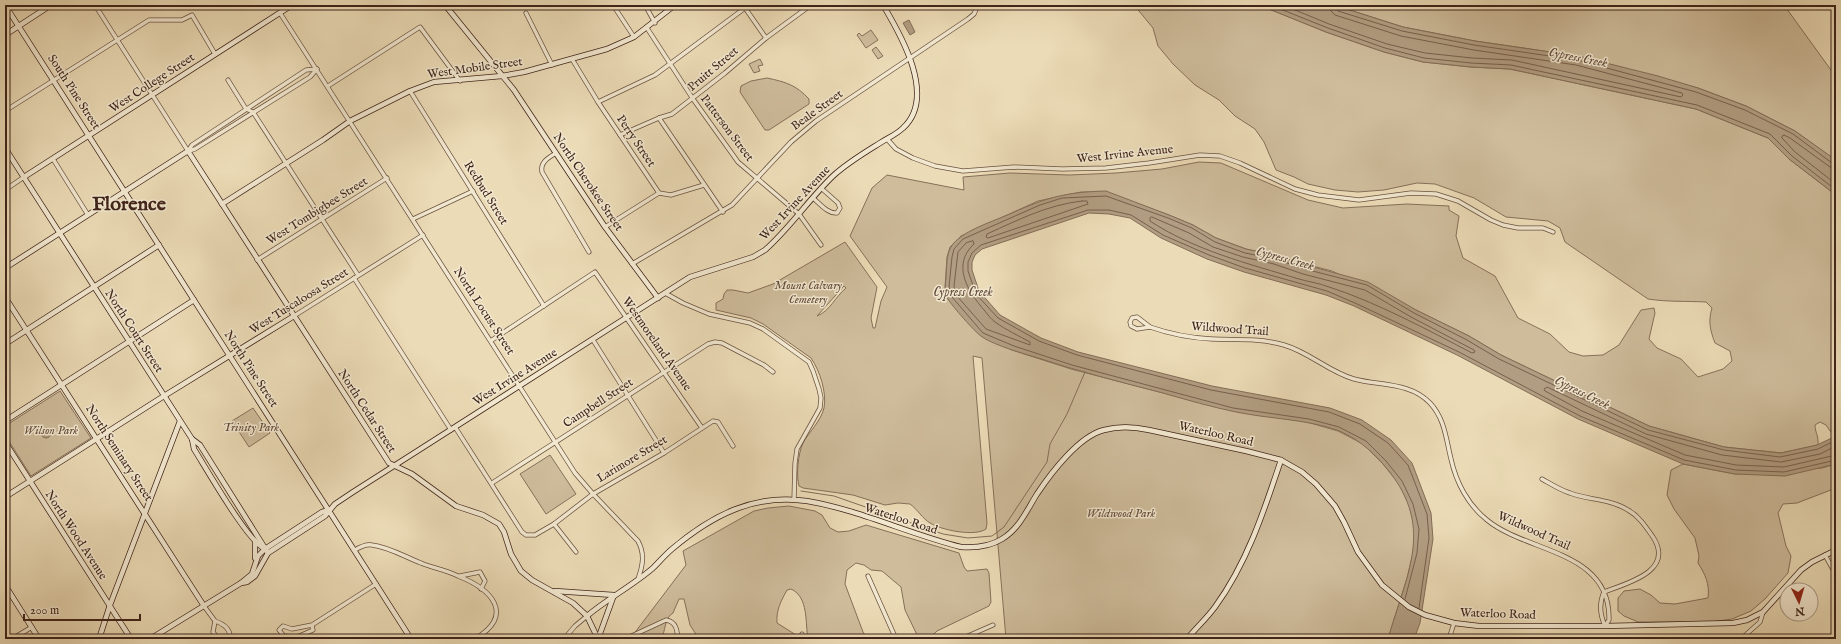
<svg xmlns="http://www.w3.org/2000/svg" width="1841" height="644" font-family="'IM FELL English',serif">
	<style>
		.green { fill: #cebc9b; stroke: #86705a; fill-rule: evenodd }
		.water { fill: #b19d81; stroke: #836d58 }
		.lines { fill: none; stroke-linecap: round; stroke-linejoin: round }
		.shore { stroke: #78604e; stroke-width: 1 }
		.stream { stroke: #836d58; stroke-width: 1 }
		.street-casing { stroke: #6a5241; stroke-width: 5 }
		.secondary-casing { stroke: #3f241a; stroke-width: 6 }
		.primary-casing { stroke: #3f241a; stroke-width: 7 }
		.street { stroke: #f2e8d0; stroke-width: 3.5 }
		.secondary { stroke: #f2e8d0; stroke-width: 4.5 }
		.primary { stroke: #ebdbb6; stroke-width: 5.5 }
		.labels { text-anchor: middle; dominant-baseline: central; stroke-width: 3; stroke-linejoin: round; paint-order: stroke }
		.street-label { font-size: 12px; fill: #3f241a; stroke: #f2e8d0 }
		.park-label { font-size: 12px; font-style: italic; fill: #634a3a; stroke: #f2e8d0 }
		.water-label { font-size: 13px; font-style: italic; fill: #614839; stroke: #f2e8d0 }
		.town-label { font-size: 20px; font-weight: bold; fill: #3f241a; stroke: #f2e8d0 }
	</style>
	<rect width="100%" height="100%" fill="#ebdbb6"/>
	<filter id="stains"><feTurbulence type="fractalNoise" baseFrequency=".005" numOctaves="4"/><feColorMatrix values="0 0 0 0 .2 0 0 0 0 .09 0 0 0 0 .02 0 0 0 .5 -.17"/></filter>
	<radialGradient id="worn" r=".72"><stop offset=".6" stop-color="#630" stop-opacity="0"/><stop offset="1" stop-color="#630" stop-opacity=".3"/></radialGradient>
	<g class="green">
		<path d="M1134 5H1259L1326 32 1384 52 1423 62 1471 67 1510 69 1696 109 1768 138 1789 159 1836 195V435H1833L1826 425 1820 422 1815 425C1815 432 1819 437 1818 445L1781 453 1724 447 1649 426 1501 355 1469 336 1416 310 1332 271 1246 249 1216 238 1193 225 1169 215 1106 192H1081L1038 201 961 236 950 247 947 257 945 287 948 299 981 336 1012 350 1071 369 1233 411 1307 422 1338 431 1363 444 1383 464 1399 484 1409 505 1415 529 1413 553 1407 578 1388 639H1006L982 358 973 356 987 523 986 529C975 537 941 530 930 523 923 519 917 509 910 504L898 503 885 505 853 495 803 488 799 486C796 475 798 454 803 443 809 432 821 421 824 408 827 393 820 371 811 358L763 324 751 318 716 310V303L723 299 724 294 727 290H733L748 293 773 284 845 242 877 287 871 318 873 328H875L881 301 887 287 850 236 872 188 887 175 964 190 963 177 1010 173 1069 175 1116 173 1162 169 1199 162 1221 163 1308 200 1343 208 1407 204 1449 206V210L1459 216 1456 236 1463 258 1495 276 1518 318 1550 334 1569 352 1583 356 1603 355 1619 345 1641 310 1654 308 1655 313 1649 339 1657 348 1681 359 1698 377 1723 369 1732 361 1730 351 1715 343C1710 330 1708 321 1712 308L1706 302C1687 301 1667 302 1648 299L1565 242 1560 228 1548 221 1506 217 1474 198 1435 184 1417 183 1384 190 1358 192 1335 190 1308 184 1294 177 1276 170 1264 142 1255 129 1235 116 1219 100 1195 85 1173 64 1158 46 1153 28ZM844 286 846 288C835 297 830 311 817 316Z"/>
		<path d="M1334 5H1784L1836 77V161L1795 131 1746 106 1698 88 1578 56 1475 41 1403 27Z"/>
		<path d="M871 30 878 40 866 48 857 35 859 33 862 36Z"/>
		<path d="M876 47 883 56 878 59 872 50Z"/>
		<path d="M760 59 763 65 758 66 760 71 754 73 749 64Z"/>
		<path d="M767 78C786 82 796 85 809 99V104L769 130H765L740 92 741 86 751 81Z"/>
		<path d="M60 391 91 438 31 476 5 435V426Z"/>
		<path d="M253 408 270 433 249 447 232 421Z"/>
		<path d="M550 455 576 494 546 514 520 474Z"/>
		<path d="M1683 464 1735 474 1822 468 1836 464V488L1797 503 1783 504 1778 513 1786 546 1791 556 1788 573 1765 599 1751 611 1732 619 1711 622H1638L1624 616 1618 611V598L1624 591 1640 589 1651 595 1660 603 1675 604 1708 598C1710 584 1705 574 1698 563L1699 556 1695 538 1674 509 1667 495 1671 470Z"/>
		<path d="M789 506 815 511 822 515 830 528 838 532 849 531 866 525 959 553 964 567 967 571 987 569 989 573 991 602 989 606 937 631 932 636 933 639H919L905 610 901 587 882 571 871 570 864 565 856 563 847 570 845 584 863 632 868 639H808C805 624 809 597 791 589L787 590C781 601 776 610 777 623L796 635 799 639H699L690 625 684 599H679L673 613C664 618 666 631 661 639H630L686 565 683 551 754 511 768 508Z"/>
	</g>
	<g class="water">
		<path d="M1259 5H1334L1403 27 1475 41 1578 56 1658 76 1698 88 1746 106 1795 131 1833 158 1836 161V195L1789 159 1768 138 1696 109 1510 69 1471 67 1423 62 1384 52 1326 32Z"/>
		<path d="M909 20 915 32 910 35 903 23Z"/>
		<path d="M1106 191 1169 215 1193 225 1216 238 1246 249 1276 255 1306 265 1368 282 1416 310 1469 336 1501 355 1649 426 1724 447 1781 453 1817 445 1836 436V464L1785 476 1735 474 1683 464 1578 419 1457 355 1354 306 1326 295 1244 272 1207 259 1161 238 1130 218 1109 214 1089 213 982 249 975 255 972 262V270L979 291 1000 315 1041 338 1078 352 1212 386 1330 408 1362 420 1391 440 1412 463 1431 513 1433 539 1420 623 1414 639H1388C1407 572 1437 525 1383 464 1371 450 1355 437 1337 430 1305 419 1270 419 1236 412 1212 407 1187 400 1163 393 1120 382 1077 371 1035 357 1021 353 991 344 981 336 975 332 952 306 948 299 945 293 945 285 946 278 947 268 946 255 951 247 960 231 995 221 1012 213 1047 197 1068 192 1106 191Z"/>
		<circle cx="46" cy="433" r="5"/>
	</g>
	<g class="lines">
		<g class="shore">
			<path d="M1270 5 1328 28 1385 48 1424 58 1471 63 1511 65 1697 105 1770 134 1792 156 1836 190"/>
			<path d="M1283 5 1329 24 1387 44 1425 53 1472 58 1512 60 1681 97 1683 95 1682 93 1576 65 1474 50 1401 36 1335 15 1331 11 1330 5"/>
			<path d="M1335 5 1338 11 1402 31 1474 45 1577 60 1696 92 1745 110 1793 134 1832 163 1836 164"/>
			<path d="M1836 169 1830 167 1790 138 1784 135 1782 136V138L1795 152 1836 184"/>
			<path d="M1082 201H1087L1088 204 988 238 986 237 987 234C1018 220 1047 205 1082 201Z"/>
			<path d="M1152 217 1189 233 1213 247 1243 257 1274 264 1303 274 1365 290 1411 317 1474 350 1475 352 1472 353C1428 330 1376 302 1329 287 1319 283 1309 282 1299 279 1249 264 1194 250 1150 221V218Z"/>
			<path d="M973 241 974 244C951 265 968 292 985 311 988 315 991 319 995 322 1006 330 1019 336 1030 342V345L986 329 956 295 954 286 958 252 966 243Z"/>
			<path d="M1836 446 1820 454 1781 462 1722 455 1646 434 1547 387 1544 389 1545 391 1582 411 1685 455 1736 465 1784 467 1836 455"/>
			<path d="M1405 599 1417 553 1419 529 1413 504 1402 481 1386 461 1366 441 1339 427 1309 419 1233 408 1072 365 1014 346 983 333 952 297 949 287 952 257 954 249 963 239 1040 205 1062 198 1106 196 1168 218 1192 228 1215 242 1245 253 1275 259 1305 269 1367 285 1414 313 1467 340 1499 359 1648 430 1724 450 1780 457 1818 449 1836 440"/>
			<path d="M1419 608 1429 538 1427 514 1408 465 1388 443 1360 424 1329 412 1211 390 1077 355 1039 341 998 318 976 294 968 271V262L972 253 981 245 1088 210H1109L1131 215 1163 235 1209 255 1245 268 1327 291 1355 303 1459 352 1580 416 1684 460 1736 470 1784 472 1836 460"/>
		</g>
		<path class="stream" d="M801 491 834 496 943 534 968 538 992 536 1004 527 1047 462 1050 444 1067 414 1085 372"/>
		<defs>
			<g id="street">
				<path d="M95 5 188 151"/>
				<path d="M613 5 634 37"/>
				<path d="M645 5 655 23"/>
				<path d="M743 5 766 38"/>
				<path d="M280 13 575 473 593 494 638 541C645 554 643 565 638 579"/>
				<path d="M526 13 552 65"/>
				<path d="M647 28 693 99 738 162 799 214 821 245"/>
				<path d="M572 59 598 102 659 193 671 195 704 185"/>
				<path d="M228 80 246 109 253 112 358 275"/>
				<path d="M328 86 420 27 460 81"/>
				<path d="M410 91 544 306"/>
				<path d="M598 102 655 75 745 8"/>
				<path d="M5 111 149 20H182L192 15 215 54"/>
				<path d="M659 118 723 212"/>
				<path d="M620 135 659 118 672 114 725 73 766 38 811 5"/>
				<path d="M887 139 896 149 913 158 935 166 963 171 1014 167 1062 169 1106 168 1149 163 1200 155 1220 156 1240 163 1295 189 1318 195 1359 200 1411 193 1436 194 1458 201 1491 220 1503 225 1518 228H1543L1553 232"/>
				<path d="M188 151 192 145 306 70 317 69"/>
				<path d="M189 151 195 149 310 77 317 69"/>
				<path d="M556 153C548 158 540 162 542 172L589 252"/>
				<path d="M53 159 88 215"/>
				<path d="M5 190 24 177"/>
				<path d="M813 198C820 204 828 214 837 213L840 208 838 203 821 188"/>
				<path d="M413 219 473 191"/>
				<path d="M605 227 659 193"/>
				<path d="M257 260 387 178"/>
				<path d="M632 264 732 205 791 142 816 121 968 19 974 14 978 5"/>
				<path d="M354 278 451 430"/>
				<path d="M665 293 683 303 709 314 750 323 763 329 809 362 813 371 819 389 821 398 820 408 797 449 795 463 794 500"/>
				<path d="M294 316 423 235"/>
				<path d="M1137 317 1150 327 1137 329 1131 326 1130 322 1132 318Z"/>
				<path d="M1150 327C1170 334 1191 338 1212 339 1236 340 1260 338 1284 345 1309 352 1329 372 1354 379 1380 386 1410 382 1430 403 1445 419 1446 439 1451 459 1456 482 1468 505 1487 520 1527 553 1611 550 1609 620L1605 626C1600 615 1599 603 1604 592"/>
				<path d="M492 340 595 272 702 428"/>
				<path d="M593 340 664 453"/>
				<path d="M455 427 522 532 526 535H535L554 524 593 494 664 453 713 421 718 422 733 446"/>
				<path d="M1542 479C1551 484 1560 490 1570 493 1588 500 1611 499 1628 510 1639 516 1646 527 1653 537 1675 571 1628 583 1604 592"/>
				<path d="M492 483 708 344 715 342 722 343 764 365 773 372"/>
				<path d="M554 524 576 552"/>
				<path d="M355 550C360 547 366 544 372 545 389 547 405 557 421 563 433 568 446 570 458 576 491 589 516 614 475 639"/>
				<path d="M1825 555 1836 575"/>
				<path d="M460 576 480 572 485 581 481 589"/>
				<path d="M868 576 896 639"/>
				<path d="M204 606 215 621"/>
				<path d="M312 625 292 629 283 626 279 630 284 636 297 637 313 630 312 625 376 584"/>
				<path d="M802 634V639"/>
				<path d="M12 639 32 627"/>
				<path d="M218 639 213 632 215 621C224 624 231 629 230 639"/>
				<path d="M564 639 575 626 587 616"/>
				<path d="M625 639 666 620C676 622 677 629 678 639"/>
				<path d="M961 639 993 625"/>
				<path d="M1449 639 1454 623"/>
				<path d="M1741 639 1760 622 1763 612"/>
			</g>
			<g id="secondary">
				<path d="M5 5 411 639"/>
				<path d="M445 5 514 90 605 227 658 298"/>
				<path d="M5 35 51 5"/>
				<path d="M5 148 192 439 200 445 268 553"/>
				<path d="M24 177 292 5"/>
				<path d="M222 204 323 140 350 121 410 91 434 82 502 76 524 72 607 49 634 37 675 5"/>
				<path d="M5 268 188 151 389 463 412 474 456 506 483 515 499 524 504 532 511 554 521 571 532 580 573 603 587 616 598 639"/>
				<path d="M5 297 204 606"/>
				<path d="M5 344 159 245"/>
				<path d="M5 421 194 300"/>
				<path d="M192 439 194 449C206 468 248 542 265 549"/>
				<path d="M5 442 131 639"/>
				<path d="M5 497 164 396 294 316"/>
				<path d="M255 542V558"/>
				<path d="M241 583 247 582 255 576 268 553 325 516 335 504 353 492 690 277 753 257 765 250C790 228 809 199 833 176 847 163 864 153 880 143 888 138 897 134 903 128 937 97 901 35 883 5"/>
				<path d="M5 585 39 639"/>
				<path d="M555 591 614 595 598 639"/>
				<path d="M587 616C607 599 632 586 653 568 659 562 665 555 672 549 711 516 754 493 807 501 860 510 909 534 961 547 975 548 989 547 1002 539 1019 529 1027 510 1037 494 1051 473 1079 436 1104 430 1119 426 1135 427 1149 430L1246 451 1281 460 1302 472 1316 484 1335 506 1344 522 1358 552 1382 585 1409 607 1425 615 1454 623 1479 626H1605L1733 623 1747 620 1763 612 1801 570 1812 562 1836 550"/>
				<path d="M99 639 110 605 180 421"/>
				<path d="M150 639 241 583 252 574 258 556 265 549 322 512 329 510"/>
				<path d="M1187 639C1196 628 1207 618 1215 607 1247 563 1264 511 1281 460"/>
			</g>
			<path id="primary" d="M1831 5 1836 11"/>
		</defs>
		<use href="#street" class="street-casing"/>
		<use href="#secondary" class="secondary-casing"/>
		<use href="#primary" class="primary-casing"/>
		<use href="#street" class="street"/>
		<use href="#secondary" class="secondary"/>
		<use href="#primary" class="primary"/>
	</g>
	<g class="labels">
		<g class="street-label">
			<text transform="translate(475 68) rotate(-8)">West Mobile Street</text>
			<text transform="translate(713 69) rotate(-40)">Pruitt Street</text>
			<text transform="translate(152 83) rotate(-33)">West College Street</text>
			<text transform="translate(74 92) rotate(57)">South Pine Street</text>
			<text transform="translate(817 110) rotate(-36)">Beale Street</text>
			<text transform="translate(727 128) rotate(53)">Patterson Street</text>
			<text transform="translate(636 141) rotate(56)">Perry Street</text>
			<text transform="translate(1125 154) rotate(-6)">West Irvine Avenue</text>
			<text transform="translate(588 182) rotate(56)">North Cherokee Street</text>
			<text transform="translate(486 193) rotate(58)">Redbud Street</text>
			<text transform="translate(795 203) rotate(-47)">West Irvine Avenue</text>
			<text transform="translate(317 211) rotate(-32)">West Tombigbee Street</text>
			<text transform="translate(299 301) rotate(-32)">West Tuscaloosa Street</text>
			<text transform="translate(484 311) rotate(57)">North Locust Street</text>
			<text transform="translate(1230 329) rotate(4)">Wildwood Trail</text>
			<text transform="translate(134 331) rotate(57)">North Court Street</text>
			<text transform="translate(657 344) rotate(55)">Westmoreland Avenue</text>
			<text transform="translate(251 369) rotate(57)">North Pine Street</text>
			<text transform="translate(515 377) rotate(-32)">West Irvine Avenue</text>
			<text transform="translate(598 403) rotate(-33)">Campbell Street</text>
			<text transform="translate(367 411) rotate(57)">North Cedar Street</text>
			<text transform="translate(1216 434) rotate(13)">Waterloo Road</text>
			<text transform="translate(119 453) rotate(57)">North Seminary Street</text>
			<text transform="translate(632 459) rotate(-31)">Larimore Street</text>
			<text transform="translate(901 519) rotate(18)">Waterloo Road</text>
			<text transform="translate(1534 531) rotate(24)">Wildwood Trail</text>
			<text transform="translate(76 535) rotate(57)">North Wood Avenue</text>
			<text transform="translate(1498 614) rotate(2)">Waterloo Road</text>
		</g>
		<g class="park-label">
			<text x="808" y="285">Mount Calvary<tspan x="808" dy="14">Cemetery</tspan></text>
			<text x="251" y="427">Trinity Park</text>
			<text x="51" y="430">Wilson Park</text>
			<text x="1121" y="513">Wildwood Park</text>
		</g>
		<g class="water-label">
			<text transform="translate(1578 58) rotate(11)">Cypress Creek</text>
			<text transform="translate(1285 259) rotate(15)">Cypress Creek</text>
			<text x="963" y="292">Cypress Creek</text>
			<text transform="translate(1582 393) rotate(26)">Cypress Creek</text>
		</g>
		<g class="town-label">
			<text x="129" y="204">Florence</text>
		</g>
	</g>
	<rect width="1841" height="644" fill="none" stroke="#ebdbb6" stroke-width="20"/>
	<rect x="6" y="6" width="1829" height="632" fill="none" stroke="#3f241a" stroke-width="2"/>
	<rect x="10" y="10" width="1821" height="624" fill="none" stroke="#3f241a"/>
	<g transform="translate(1799 602) rotate(175)"><circle r="19" fill="#f2e8d0" stroke="#aa9a87"/>
	<path d="M0-3L7 15L0 10L-7 15Z" fill="#8f2418"/>
	<text y="-6" font-size="11" font-weight="bold" text-anchor="middle" fill="#3f241a">N</text>
	</g>
	<path d="M24 614v6h116v-6" fill="none" stroke="#3f241a" stroke-width="2"/>
	<text x="30" y="614" font-size="12" fill="#3f241a" stroke="#f2e8d0" stroke-width="3" paint-order="stroke">200 m</text>
	<rect width="100%" height="100%" filter="url(#stains)"/>
	<rect width="100%" height="100%" fill="url(#worn)"/>
</svg>
